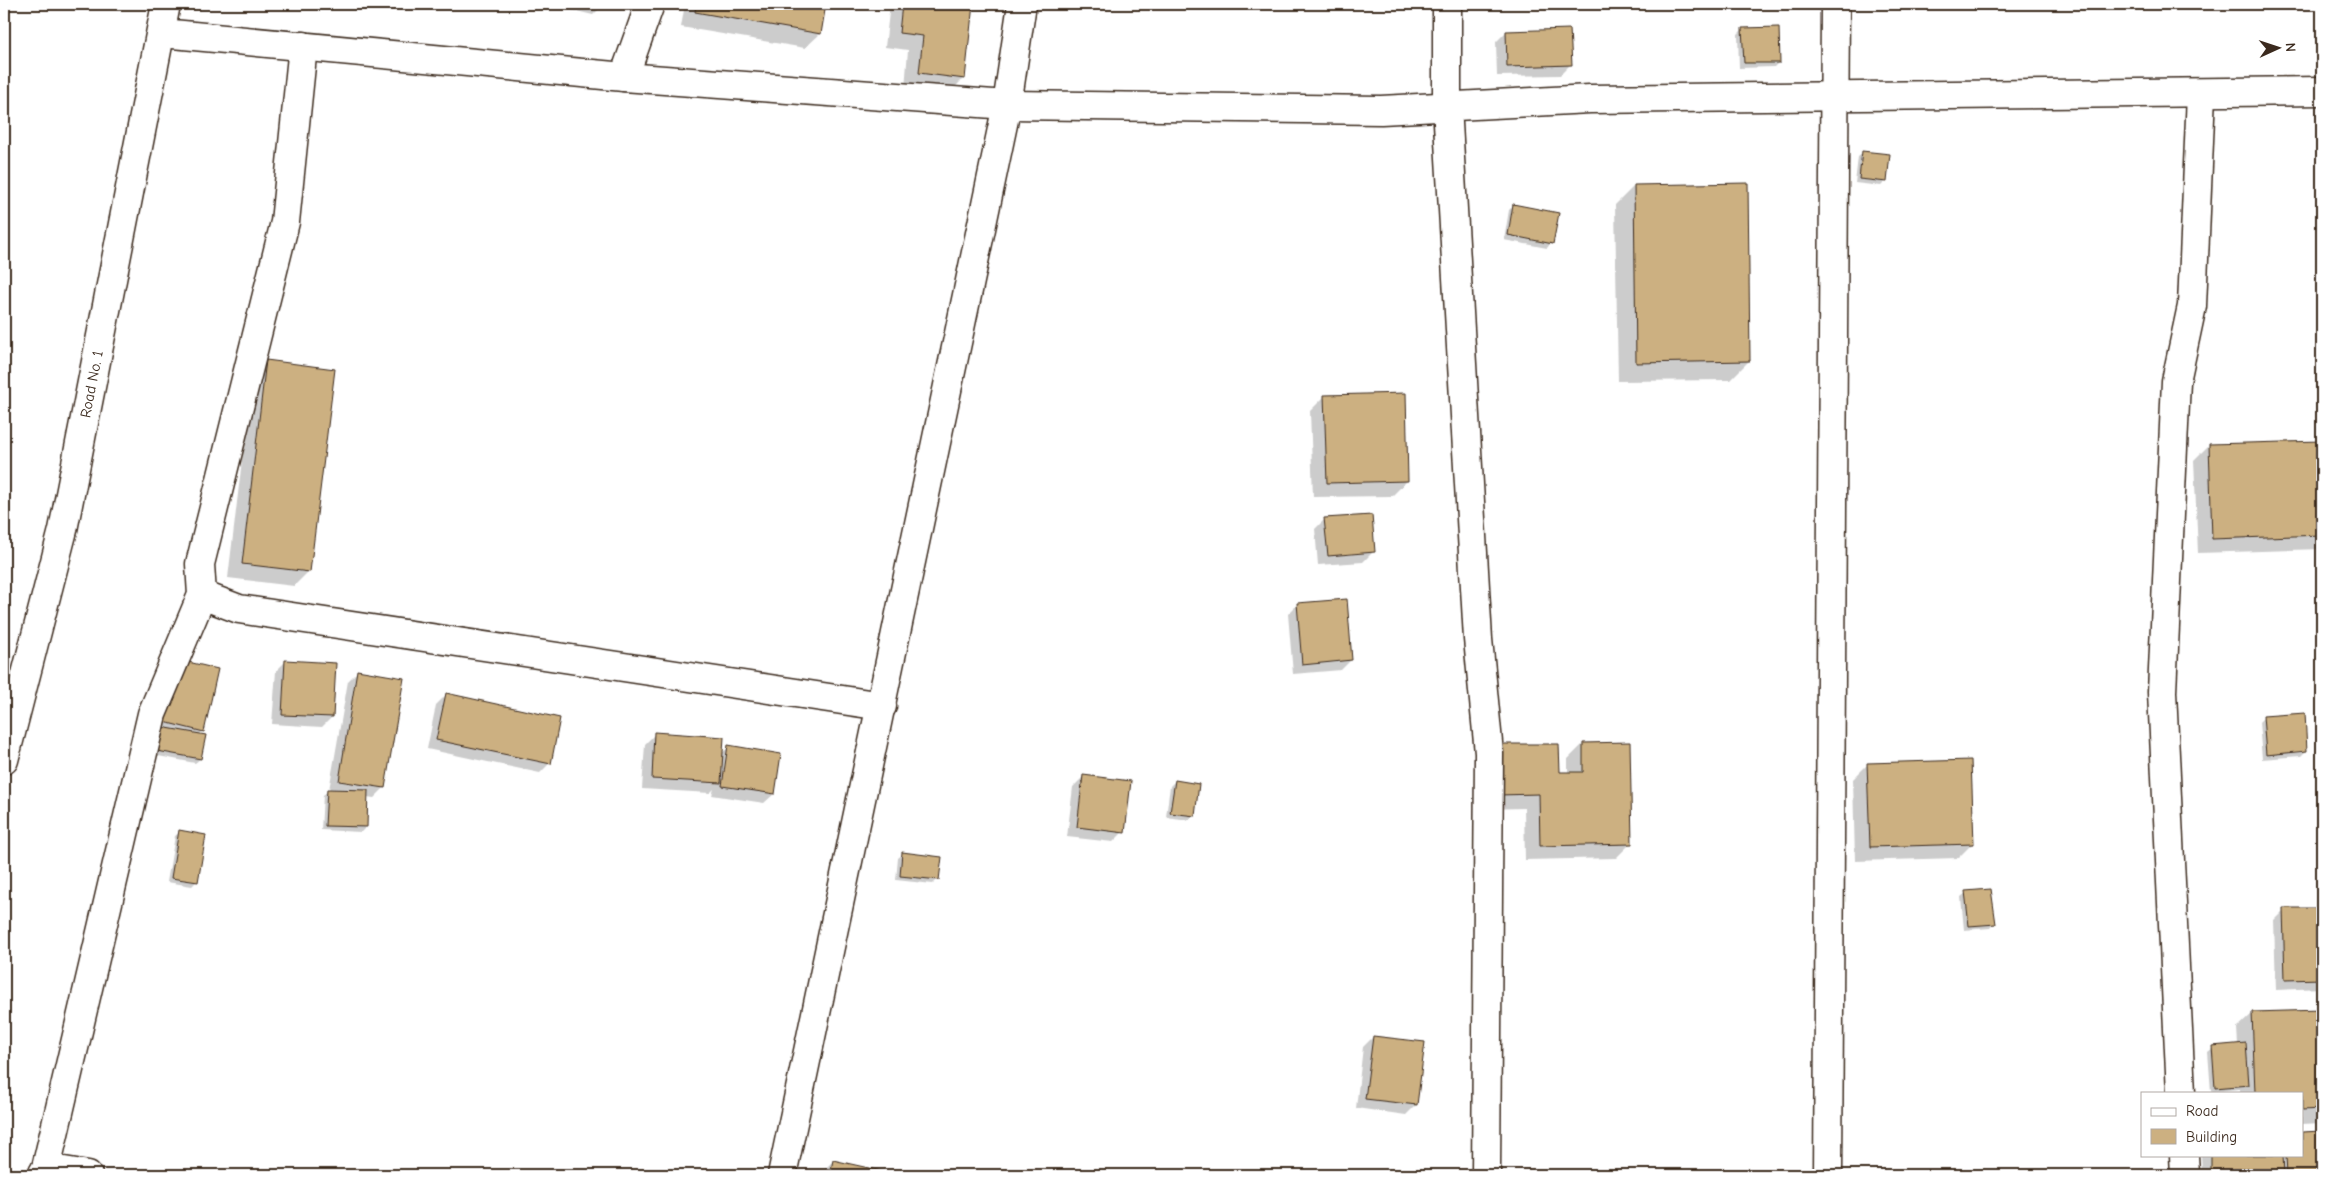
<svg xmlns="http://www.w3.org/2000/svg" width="2326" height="1179" font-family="'Comic Neue',sans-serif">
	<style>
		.shadow { fill: #0003 }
		.building { fill: #ccb081; stroke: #3b2a1e }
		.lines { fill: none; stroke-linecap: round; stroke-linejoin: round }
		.minor-casing { stroke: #3b2a1e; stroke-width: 31 }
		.highway-casing { stroke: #3b2a1e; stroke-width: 31 }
		.minor { stroke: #fff; stroke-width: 28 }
		.highway { stroke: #fff; stroke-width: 28 }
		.labels { text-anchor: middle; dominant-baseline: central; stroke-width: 4.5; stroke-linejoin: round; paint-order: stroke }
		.street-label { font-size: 15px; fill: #3b2a1e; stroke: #fff }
	</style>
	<rect width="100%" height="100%" fill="#fff"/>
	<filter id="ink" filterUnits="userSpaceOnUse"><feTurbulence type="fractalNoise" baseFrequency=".02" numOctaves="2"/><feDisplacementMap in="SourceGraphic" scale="10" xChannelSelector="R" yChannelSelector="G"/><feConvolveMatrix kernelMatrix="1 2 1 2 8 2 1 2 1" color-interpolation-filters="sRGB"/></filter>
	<g filter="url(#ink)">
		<g class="shadow">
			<path d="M556 4H604L593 15 556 6Z"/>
			<path d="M685 4H825L820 34 805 48 681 27Z"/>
			<path d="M890 4H972L964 78 949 93 905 88 908 50 885 47Z"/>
			<path d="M1715 4H1782L1779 7 1715 9Z"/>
			<path d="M1743 29 1779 62 1774 67 1739 68 1738 34Z"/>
			<path d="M1506 32 1570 65 1560 75 1497 76 1496 42Z"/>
			<path d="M1863 153 1886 181 1881 186 1855 183 1858 157Z"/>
			<path d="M1634 186 1749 361 1730 380 1618 381 1615 205Z"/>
			<path d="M1514 205 1551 243 1547 248 1504 240 1509 210Z"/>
			<path d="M267 362 309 571 294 586 228 578 252 376Z"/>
			<path d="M1325 396 1407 481 1392 496 1313 497 1310 411Z"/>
			<path d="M2322 442V549L2198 553 2194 460 2209 445Z"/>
			<path d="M1325 519 1373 552 1363 562 1318 565 1315 529Z"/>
			<path d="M1298 604 1351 660 1341 670 1293 674 1288 614Z"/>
			<path d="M286 661 332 717 322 727 272 724 276 671Z"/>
			<path d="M161 669 203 731 199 735 200 759 195 763 153 755Z"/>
			<path d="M358 671 384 788 374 798 367 797 366 827 361 832 321 830 323 795 329 790 348 681Z"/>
			<path d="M446 695 550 763 540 773 427 749 436 705Z"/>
			<path d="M2264 717 2306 751 2301 756 2262 759 2259 722Z"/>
			<path d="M655 734 721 754 729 747 774 794 764 803 712 795 714 789 710 793 642 789 645 744Z"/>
			<path d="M1583 744 1631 843 1616 858 1525 860 1524 808 1484 809 1557 745 1558 773H1568V759Z"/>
			<path d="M1868 764 1973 843 1958 858 1855 861 1853 779Z"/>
			<path d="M1083 777 1123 832 1113 842 1067 837 1073 787Z"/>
			<path d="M1175 781 1194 815 1189 820 1166 817 1170 786Z"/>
			<path d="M180 832 197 881 192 886 167 882 175 836Z"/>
			<path d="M903 854 938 879 933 884 896 880 898 858Z"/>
			<path d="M1966 893 1994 923 1990 928 1964 930 1961 897Z"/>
			<path d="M2322 909V988L2276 990 2274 920 2284 910Z"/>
			<path d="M2322 1011V1123L2302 1124V1093H2240V1089L2211 1092 2208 1052 2213 1048 2238 1045 2237 1028 2252 1014Z"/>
			<path d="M1373 1037 1416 1105 1406 1115 1356 1108 1363 1047Z"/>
			<path d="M2322 1132V1175H2202L2201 1155H2302V1133Z"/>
			<path d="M833 1161 894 1175H819Z"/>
		</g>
		<g class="building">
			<path d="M696 4H826L821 34 695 12Z"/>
			<path d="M902 4H973L965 79 919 73 923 36 899 33Z"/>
			<path d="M1779 27 1780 63H1744L1742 28Z"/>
			<path d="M1570 29 1572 65 1507 67 1506 31Z"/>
			<path d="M1862 151 1890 154 1887 182 1859 179Z"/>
			<path d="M1748 183 1750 361 1636 363 1634 185Z"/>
			<path d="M1513 204 1559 213 1553 244 1508 235Z"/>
			<path d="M266 360 335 369 310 572 242 564Z"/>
			<path d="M1406 393 1408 481 1327 483 1324 395Z"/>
			<path d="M2322 441V535L2212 539 2209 444Z"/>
			<path d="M1372 515 1375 552 1328 556 1324 518Z"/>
			<path d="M1347 599 1352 660 1302 665 1297 603Z"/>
			<path d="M171 658 218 669 204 732 156 720Z"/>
			<path d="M285 660 336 663 333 717 282 715Z"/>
			<path d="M357 670 404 678 385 788 339 781Z"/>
			<path d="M446 693 560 718 551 764 436 740Z"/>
			<path d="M2305 713 2307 751 2266 755 2263 716Z"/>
			<path d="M161 727 206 735 201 759 157 751Z"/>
			<path d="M654 732 724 737 721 783 652 779Z"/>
			<path d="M1630 742 1632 844 1540 846 1539 794 1499 795 1498 744H1559L1560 772H1583V743Z"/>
			<path d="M728 745 781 754 775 794 722 786Z"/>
			<path d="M1971 760 1974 844 1870 847 1867 763Z"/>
			<path d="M1083 775 1131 781 1125 833 1077 827Z"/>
			<path d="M1175 780 1199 784 1195 816 1170 813Z"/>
			<path d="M327 789 368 790 367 827 325 826Z"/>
			<path d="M179 830 206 835 198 882 171 878Z"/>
			<path d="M902 852 942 857 939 880 900 876Z"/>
			<path d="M1991 889 1996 924 1969 926 1965 891Z"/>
			<path d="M2283 908H2322V979L2285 980Z"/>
			<path d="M2322 1010V1109L2302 1110V1093H2255L2252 1012Z"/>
			<path d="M1373 1036 1425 1042 1417 1105 1365 1099Z"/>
			<path d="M2246 1043 2249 1085 2215 1088 2212 1046Z"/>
			<path d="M2322 1131V1175H2287L2286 1155H2302V1132Z"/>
			<path d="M2211 1155H2283L2284 1175H2211Z"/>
			<path d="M833 1160 900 1175H830Z"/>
		</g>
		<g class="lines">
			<defs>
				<g id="minor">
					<path d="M1447 4V106L1478 639 1489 753 1486 1175"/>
					<path d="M162 33 624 77 1007 105 1381 110 1590 99 2322 91"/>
					<path d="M624 77 650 4"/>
					<path d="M202 595 239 609 882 706"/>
					<path d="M2181 1093 2162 692 2176 381 2192 306 2201 94"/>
					<path d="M2184 1155 2185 1175"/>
					<path d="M46 1168 88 1175"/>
					<path d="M42 1175 46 1168 152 714 202 595 200 564 285 222 303 46"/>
					<path d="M782 1175 1007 105 1022 4"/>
					<path d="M1828 1175 1835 4"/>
				</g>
				<g id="highway">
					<path id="s1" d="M4 760 63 530 166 4"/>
				</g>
			</defs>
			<use href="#minor" class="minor-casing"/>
			<use href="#highway" class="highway-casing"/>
			<use href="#minor" class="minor"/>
			<use href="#highway" class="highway"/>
		</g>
	</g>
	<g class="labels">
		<g class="street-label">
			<text stroke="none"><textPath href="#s1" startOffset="386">Road No. 1</textPath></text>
		</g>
	</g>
	<rect width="2326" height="1179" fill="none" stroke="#fff" stroke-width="20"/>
	<rect x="10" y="10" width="2306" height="1159" fill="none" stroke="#3b2a1e" stroke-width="2" filter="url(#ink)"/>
	<rect x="2141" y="1092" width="162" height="65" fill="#ffffff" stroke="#b1aaa5"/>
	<rect x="2151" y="1108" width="25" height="8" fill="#ffffff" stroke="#b1aaa5"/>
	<text x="2186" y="1116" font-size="15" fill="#3b2a1e">Road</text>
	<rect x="2151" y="1129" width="25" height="15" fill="#ccb081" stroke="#b1aaa5"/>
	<text x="2186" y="1142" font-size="15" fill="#3b2a1e">Building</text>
	<g transform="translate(2278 48) rotate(87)" stroke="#ffffff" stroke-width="4" paint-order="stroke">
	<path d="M0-4L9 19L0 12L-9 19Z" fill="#3b2a1e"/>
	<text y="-8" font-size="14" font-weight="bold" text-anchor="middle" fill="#3b2a1e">N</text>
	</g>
</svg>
